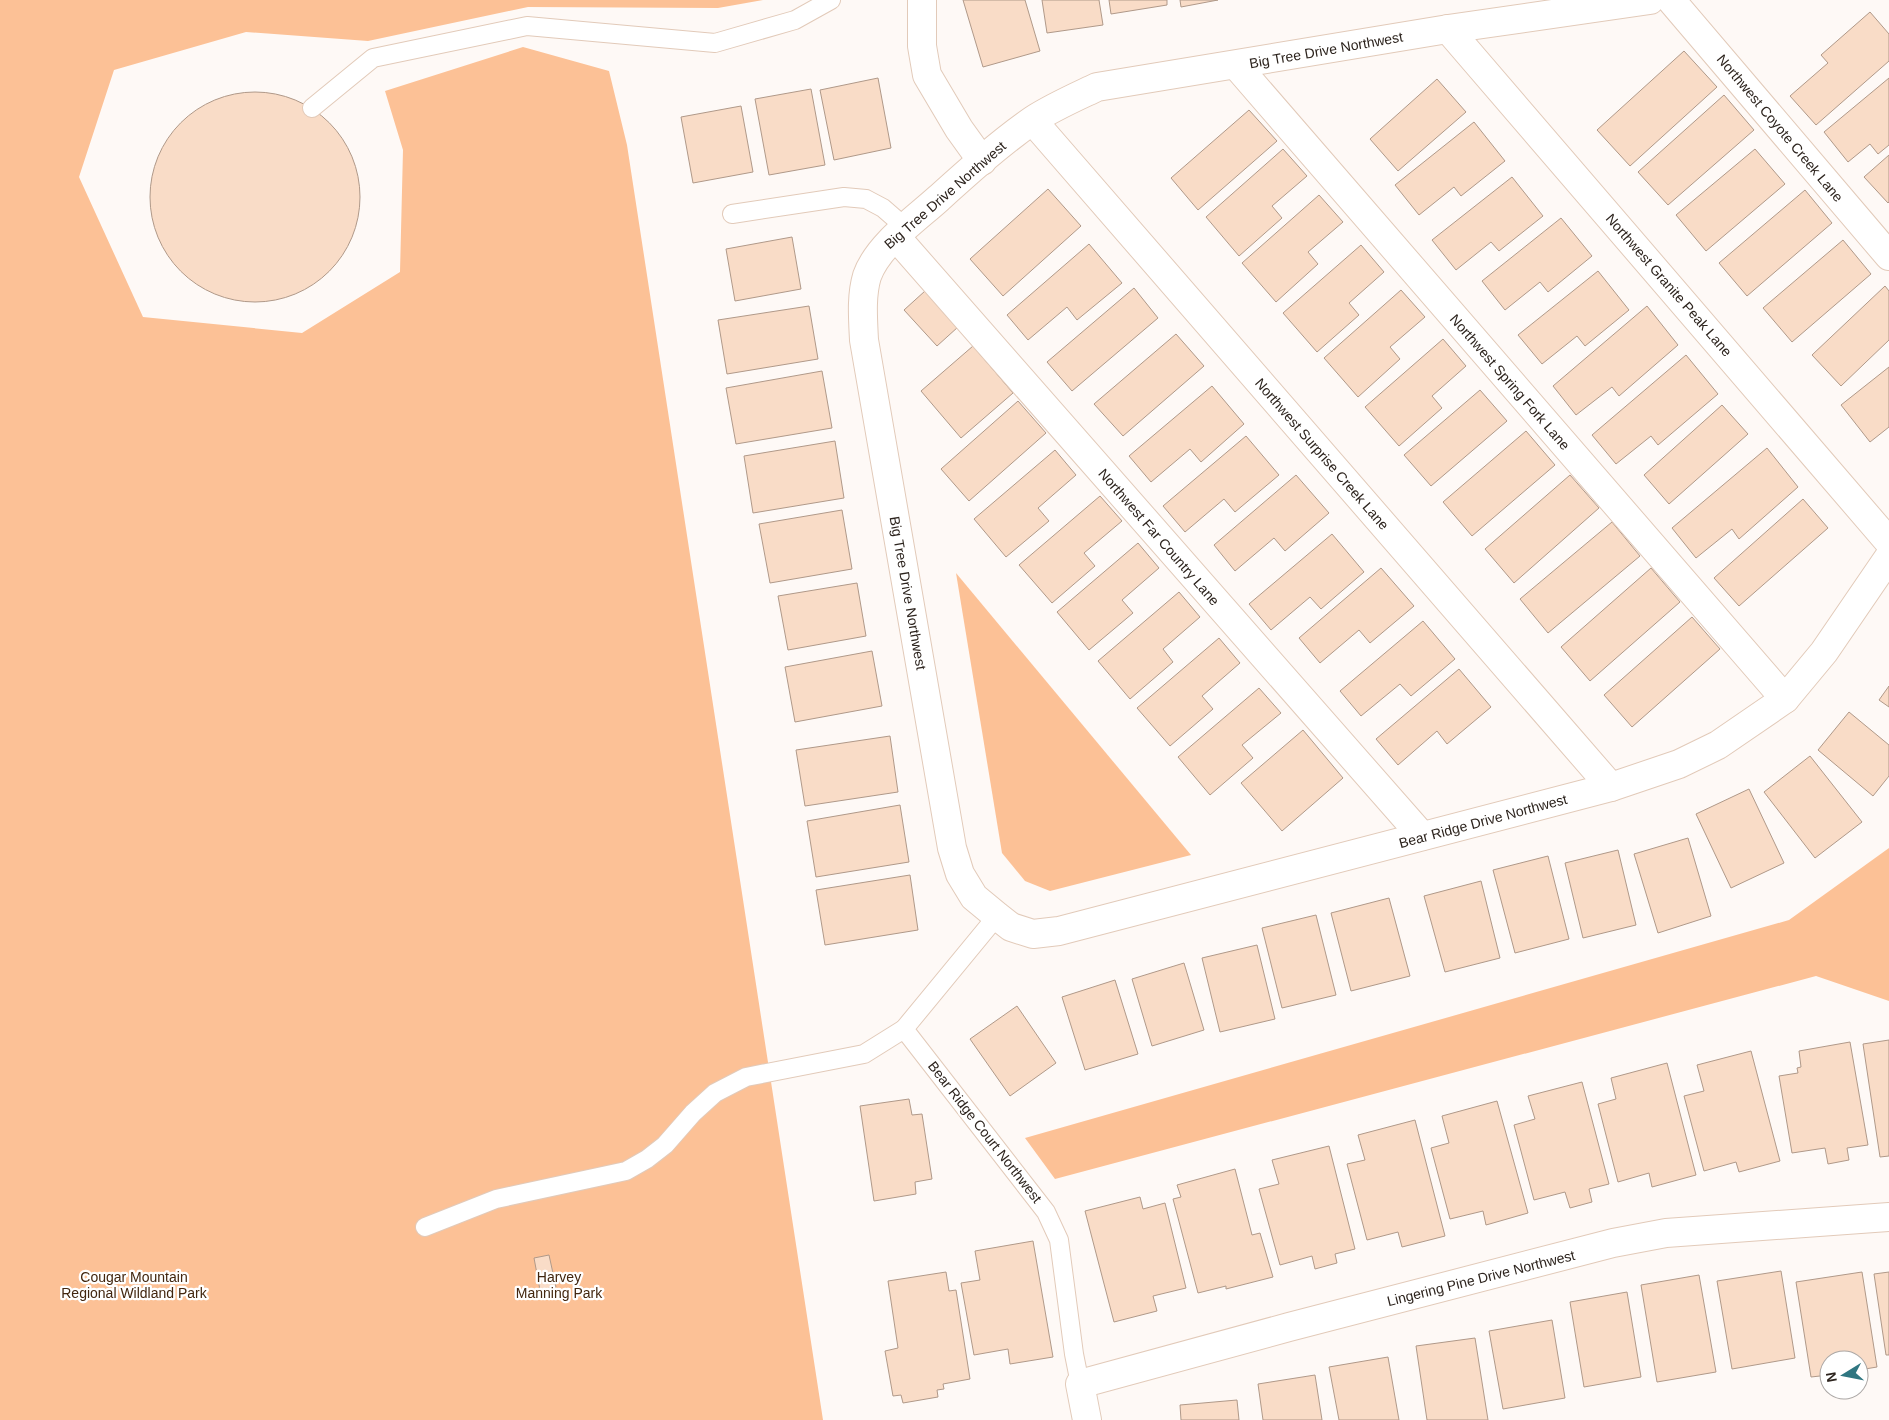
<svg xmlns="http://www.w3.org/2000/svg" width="1889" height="1420" font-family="Helvetica,sans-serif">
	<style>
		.green { fill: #fcc196 }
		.building { fill: #f9dcc7; stroke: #b09989 }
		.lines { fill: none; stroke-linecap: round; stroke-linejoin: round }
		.lane-casing { stroke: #e2cab9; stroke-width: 20 }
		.street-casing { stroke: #e2cab9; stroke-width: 30 }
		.lane { stroke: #fff; stroke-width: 18 }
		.street { stroke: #fff; stroke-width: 28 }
		.labels { text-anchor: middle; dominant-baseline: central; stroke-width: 4.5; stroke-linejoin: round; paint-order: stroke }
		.street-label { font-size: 14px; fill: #2d241e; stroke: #fff }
		.park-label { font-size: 14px; fill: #42260f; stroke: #fff }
	</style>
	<rect width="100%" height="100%" fill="#fef9f6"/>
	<g class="green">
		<path d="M0 0H763L718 8 528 7 368 41 246 32 114 70 79 177 143 317 302 333 400 272 403 150 385 91 523 47 609 71 627 145 823 1420H0Z"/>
		<path d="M956 573 1191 855 1050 891 1025 881 1002 853Z"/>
		<path d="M1889 848V1001L1816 976 1055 1179 1025 1138 1789 920Z"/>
	</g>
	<g class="building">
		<path d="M963 0H1025L1040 51 983 67Z"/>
		<path d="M1042 0H1099L1103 25 1047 33Z"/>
		<path d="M1109 0H1167V5L1111 14Z"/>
		<path d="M1180 0H1218L1181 7Z"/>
		<path d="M1870 12 1889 34V61L1816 125 1790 96 1828 63 1821 55Z"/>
		<path d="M1684 51 1717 87 1630 166 1597 130Z"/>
		<path d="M878 78 891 148 834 160 820 90Z"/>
		<path d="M1889 78V145L1878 154 1870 144 1848 162 1824 132Z"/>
		<path d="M1437 79 1466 112 1398 171 1370 139Z"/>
		<path d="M811 89 825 165 769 175 755 99Z"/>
		<circle cx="255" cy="197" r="105"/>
		<path d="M1724 95 1754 130 1668 205 1638 172Z"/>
		<path d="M741 106 753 172 693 183 681 117Z"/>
		<path d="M1249 110 1277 141 1198 210 1171 178Z"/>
		<path d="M1474 122 1505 161 1461 196 1454 187 1419 215 1395 185Z"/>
		<path d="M1283 149 1307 176 1272 206 1282 218 1239 256 1206 217Z"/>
		<path d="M1755 149 1785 184 1706 251 1676 215Z"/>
		<path d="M1889 155V202L1888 203 1864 177Z"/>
		<path d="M1512 177 1543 216 1499 251 1491 242 1456 270 1432 240Z"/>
		<path d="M1048 189 1081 226 1003 296 970 259Z"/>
		<path d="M1805 190 1832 223 1747 296 1719 263Z"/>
		<path d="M1319 195 1343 222 1308 252 1318 264 1276 302 1242 263Z"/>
		<path d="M1561 218 1592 256 1548 292 1540 282 1505 310 1482 281Z"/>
		<path d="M792 237 801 289 735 301 726 249Z"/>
		<path d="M1843 240 1871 274 1792 342 1763 308Z"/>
		<path d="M1089 244 1122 283 1077 320 1067 307 1028 340 1007 315Z"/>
		<path d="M1361 245 1384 272 1349 303 1359 315 1317 352 1283 313Z"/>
		<path d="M1598 271 1629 310 1585 346 1577 336 1542 364 1518 335Z"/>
		<path d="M1885 286 1889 291V340L1841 386 1812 355Z"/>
		<path d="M1134 288 1158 318 1072 391 1047 362Z"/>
		<path d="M1401 290 1425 317 1390 347 1400 359 1358 397 1324 358Z"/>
		<path d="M925 291 958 327 937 346 904 310Z"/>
		<path d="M809 306 818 359 727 374 718 320Z"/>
		<path d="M1647 306 1678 345 1619 396 1612 387 1576 415 1553 386Z"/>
		<path d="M1176 334 1204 366 1123 436 1094 404Z"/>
		<path d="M1443 339 1466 366 1432 396 1442 408 1399 446 1365 407Z"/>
		<path d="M973 346 1013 393 961 438 921 391Z"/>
		<path d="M1686 355 1718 394 1658 445 1651 436 1616 464 1592 435Z"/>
		<path d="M1889 367V427L1870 442 1841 405Z"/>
		<path d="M822 371 832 428 736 444 726 388Z"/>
		<path d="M1212 386 1244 424 1201 462 1190 449 1151 482 1129 456Z"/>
		<path d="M1480 390 1507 421 1431 486 1404 455Z"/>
		<path d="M1018 401 1046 433 969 501 941 469Z"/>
		<path d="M1722 405 1748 434 1669 504 1644 475Z"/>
		<path d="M1526 431 1555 465 1472 536 1443 502Z"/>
		<path d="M1246 436 1279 475 1235 512 1224 499 1185 532 1163 506Z"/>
		<path d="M835 441 844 498 753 513 744 456Z"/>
		<path d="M1767 448 1798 487 1739 539 1732 529 1696 558 1672 528Z"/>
		<path d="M1055 450 1076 475 1038 508 1049 521 1006 557 974 519Z"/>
		<path d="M1296 475 1329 513 1285 551 1274 538 1235 571 1214 545Z"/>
		<path d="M1570 475 1599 508 1514 583 1485 549Z"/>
		<path d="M1100 496 1122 521 1084 553 1095 566 1052 603 1019 565Z"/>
		<path d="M1803 499 1828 528 1739 606 1714 578Z"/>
		<path d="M842 510 852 569 770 583 759 524Z"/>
		<path d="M1612 522 1640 556 1548 633 1520 599Z"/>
		<path d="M1332 534 1364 572 1321 609 1310 597 1271 630 1249 604Z"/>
		<path d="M1138 543 1159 568 1122 600 1133 613 1089 650 1057 612Z"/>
		<path d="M1381 568 1414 606 1370 643 1359 630 1320 663 1299 638Z"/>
		<path d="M1651 568 1680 602 1590 681 1561 647Z"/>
		<path d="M857 583 866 636 788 650 778 596Z"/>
		<path d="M1179 592 1200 617 1163 649 1173 662 1130 699 1098 661Z"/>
		<path d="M1692 617 1720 649 1632 727 1604 695Z"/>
		<path d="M1423 621 1455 659 1411 696 1400 684 1361 716 1340 691Z"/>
		<path d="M1219 638 1240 663 1202 696 1213 709 1170 746 1137 708Z"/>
		<path d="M872 651 882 706 795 722 785 667Z"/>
		<path d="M1459 669 1491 707 1447 744 1437 731 1398 765 1376 739Z"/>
		<path d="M1889 686V707L1879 700Z"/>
		<path d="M1259 688 1281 713 1242 745 1253 758 1210 795 1178 757Z"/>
		<path d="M1849 712 1889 745V776L1873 796 1818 750Z"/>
		<path d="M1303 730 1343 778 1282 831 1241 783Z"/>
		<path d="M890 736 898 792 805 806 796 750Z"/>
		<path d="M1810 756 1862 822 1815 858 1764 792Z"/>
		<path d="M1749 789 1784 863 1731 888 1696 814Z"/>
		<path d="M900 805 909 862 816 877 807 821Z"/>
		<path d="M1688 838 1711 916 1658 933 1634 854Z"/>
		<path d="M1618 850 1636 925 1583 938 1565 863Z"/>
		<path d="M1548 856 1569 939 1515 953 1493 870Z"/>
		<path d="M910 875 918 930 825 945 816 890Z"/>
		<path d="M1481 881 1500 958 1445 972 1424 896Z"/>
		<path d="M1389 898 1410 976 1351 991 1331 913Z"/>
		<path d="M1316 915 1336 995 1282 1008 1262 928Z"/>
		<path d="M1257 945 1275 1019 1220 1032 1202 958Z"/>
		<path d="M1184 963 1204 1030 1152 1046 1132 979Z"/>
		<path d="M1115 980 1138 1054 1085 1070 1062 997Z"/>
		<path d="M1017 1006 1056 1063 1010 1096 970 1039Z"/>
		<path d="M1889 1040V1156L1880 1157 1863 1044Z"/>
		<path d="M1850 1042 1868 1145 1847 1148 1849 1160 1828 1164 1825 1148 1792 1153 1779 1076 1798 1073 1797 1068 1801 1067 1799 1051Z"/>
		<path d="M1751 1051 1780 1161 1739 1172 1736 1162 1704 1171 1684 1096 1704 1091 1697 1065Z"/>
		<path d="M1667 1063 1696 1175 1652 1187 1649 1173 1618 1182 1598 1104 1616 1099 1611 1078Z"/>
		<path d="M1582 1082 1609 1184 1589 1189 1592 1202 1570 1208 1565 1192 1534 1200 1514 1125 1535 1119 1528 1096Z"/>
		<path d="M909 1099 912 1115 922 1114 932 1179 915 1182 916 1194 874 1201 860 1106Z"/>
		<path d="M1497 1101 1528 1213 1486 1225 1483 1211 1450 1219 1431 1148 1449 1143 1442 1116Z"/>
		<path d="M1415 1120 1445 1236 1402 1247 1398 1232 1367 1240 1347 1164 1365 1160 1358 1135Z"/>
		<path d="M1329 1146 1355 1249 1335 1254 1337 1263 1315 1269 1312 1256 1280 1265 1259 1189 1279 1184 1272 1160Z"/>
		<path d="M1235 1169 1252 1235 1260 1233 1273 1277 1226 1289V1286L1198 1293 1173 1199 1181 1197 1177 1185Z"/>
		<path d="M1140 1197 1143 1209 1165 1203 1186 1288 1153 1296 1157 1311 1114 1322 1085 1211Z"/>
		<path d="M1033 1241 1053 1357 1010 1364 1008 1349 974 1355 961 1283 980 1280 975 1251Z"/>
		<path d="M549 1255 556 1287 540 1290 534 1258Z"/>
		<path d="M1781 1271 1795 1358 1732 1369 1717 1281Z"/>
		<path d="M946 1272 949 1291 956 1290 970 1379 943 1384 944 1389 937 1390 938 1397 903 1403 901 1395 893 1396 885 1351 898 1348 888 1281Z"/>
		<path d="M1862 1272 1877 1367 1859 1370V1360H1829V1375L1811 1377 1796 1282Z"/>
		<path d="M1889 1272V1355H1886L1874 1274Z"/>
		<path d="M1699 1275 1716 1372 1657 1382 1641 1285Z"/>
		<path d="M1627 1292 1641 1377 1584 1387 1570 1302Z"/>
		<path d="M1552 1320 1565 1398 1503 1409 1489 1331Z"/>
		<path d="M1475 1338 1488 1420H1427L1416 1346Z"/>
		<path d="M1388 1357 1399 1420H1339L1329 1367Z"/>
		<path d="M1315 1375 1322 1420H1263L1258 1384Z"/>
		<path d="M1237 1400 1239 1420H1181L1180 1405Z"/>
	</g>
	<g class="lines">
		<defs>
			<g id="lane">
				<path d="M312 108 373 58 527 26 715 43 795 20 831 0"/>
				<path d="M732 214 844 197 866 199 883 208 906 228"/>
				<path d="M997 916 904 1029 1046 1212 1059 1240 1074 1354 1080 1384"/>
				<path d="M425 1227 496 1199 626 1171 647 1159 665 1145 693 1113 715 1093 746 1077 864 1054 904 1029"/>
			</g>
			<g id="street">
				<path d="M922 0V46L927 75 959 129 982 161"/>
				<path d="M1650 0 1448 29 1097 87C1076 97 1053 107 1033 120 1000 143 969 171 939 198 916 219 878 245 867 276 861 296 863 319 864 340L952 848 960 874 974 897 997 916 1011 927 1033 934 1059 931 1611 787 1679 764 1718 745 1785 699 1824 652 1889 557"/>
				<path d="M1671 0 1889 256"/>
				<path d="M1448 29 1889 542"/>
				<path d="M1236 65 1785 699"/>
				<path d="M1033 121 1611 787"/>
				<path d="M896 237 1422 836"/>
				<path d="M1087 1420 1080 1384 1289 1327 1613 1243 1666 1233 1889 1217"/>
			</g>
		</defs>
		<use href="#lane" class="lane-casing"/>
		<use href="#street" class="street-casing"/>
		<use href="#lane" class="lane"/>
		<use href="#street" class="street"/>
	</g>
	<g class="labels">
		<g class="street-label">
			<text transform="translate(1326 50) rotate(-10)">Big Tree Drive Northwest</text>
			<text transform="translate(1780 128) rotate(50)">Northwest Coyote Creek Lane</text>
			<text transform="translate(945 195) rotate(-41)">Big Tree Drive Northwest</text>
			<text transform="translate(1669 285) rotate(49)">Northwest Granite Peak Lane</text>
			<text transform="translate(1510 382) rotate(49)">Northwest Spring Fork Lane</text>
			<text transform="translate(1322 454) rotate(49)">Northwest Surprise Creek Lane</text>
			<text transform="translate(1159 537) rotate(49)">Northwest Far Country Lane</text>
			<text transform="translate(908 593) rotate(80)">Big Tree Drive Northwest</text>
			<text transform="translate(1483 821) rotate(-15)">Bear Ridge Drive Northwest</text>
			<text transform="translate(985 1132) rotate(52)">Bear Ridge Court Northwest</text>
			<text transform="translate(1481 1278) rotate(-14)">Lingering Pine Drive Northwest</text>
		</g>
		<g class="park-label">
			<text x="134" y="1277">Cougar Mountain<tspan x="134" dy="16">Regional Wildland Park</tspan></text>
			<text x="559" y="1277">Harvey<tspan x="559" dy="16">Manning Park</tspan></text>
		</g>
	</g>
	<g transform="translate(1844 1375) rotate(260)"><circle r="24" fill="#ffffff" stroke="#aba7a5"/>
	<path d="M0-4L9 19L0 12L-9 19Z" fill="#2f7681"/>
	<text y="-8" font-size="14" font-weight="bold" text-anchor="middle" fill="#2d241e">N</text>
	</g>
</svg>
